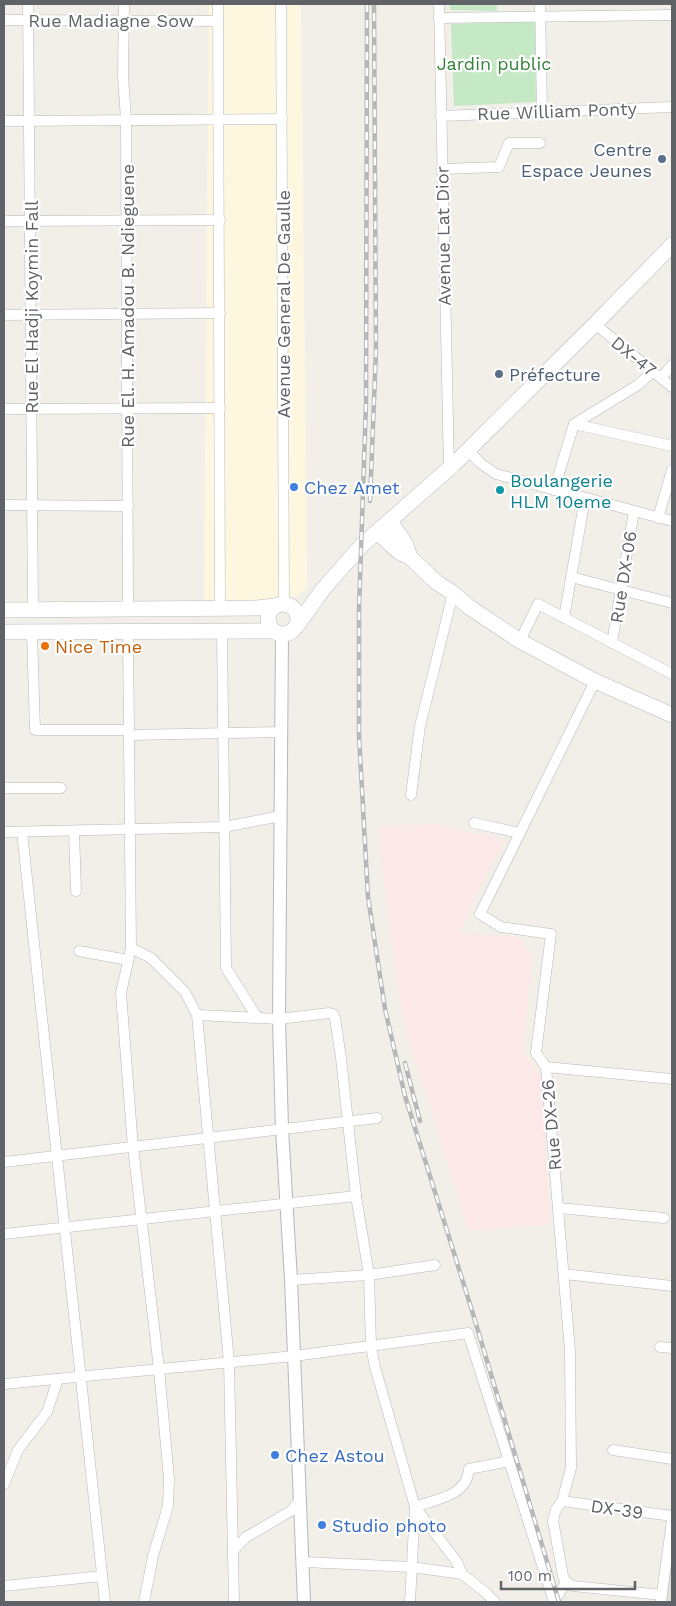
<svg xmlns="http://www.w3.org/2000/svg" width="676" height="1606" font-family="'Work Sans',sans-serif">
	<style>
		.commercial { fill: #fef7e0 }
		.education { fill: #e1ded6 }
		.medical { fill: #fce8e6 }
		.green { fill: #c5e8c5 }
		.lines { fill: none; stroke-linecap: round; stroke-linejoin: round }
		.minor-casing { stroke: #b5b8bc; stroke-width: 11 }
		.tertiary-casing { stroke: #b5b8bc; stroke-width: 14 }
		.secondary-casing { stroke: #b6babf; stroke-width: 16 }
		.minor { stroke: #fff; stroke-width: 10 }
		.tertiary { stroke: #fff; stroke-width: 12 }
		.secondary { stroke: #fff; stroke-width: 15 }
		.rail-casing { stroke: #b6b7b8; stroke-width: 4.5 }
		.rail { stroke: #fff; stroke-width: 2.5; stroke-dasharray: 8; stroke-linecap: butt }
		.service-dot { fill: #5c6f8a; stroke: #fff; stroke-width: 2 }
		.shop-dot { fill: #3f7fe0; stroke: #fff; stroke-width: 2 }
		.culture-dot { fill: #0f9aa8; stroke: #fff; stroke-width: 2 }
		.food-dot { fill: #e8710a; stroke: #fff; stroke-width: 2 }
		.labels { text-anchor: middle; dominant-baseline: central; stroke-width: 4.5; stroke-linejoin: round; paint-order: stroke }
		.street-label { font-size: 18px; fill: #5f6368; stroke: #fff }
		.park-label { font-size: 18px; fill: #348238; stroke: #fff }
		.service-label { font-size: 18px; fill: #4e5e75; stroke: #fff; text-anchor: end }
		.culture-label { font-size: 18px; fill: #0d838f; stroke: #fff; text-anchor: start }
		.shop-label { font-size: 18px; fill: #366cbe; stroke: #fff; text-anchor: start }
		.food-label { font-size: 18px; fill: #c56008; stroke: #fff; text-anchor: start }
	</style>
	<rect width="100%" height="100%" fill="#f1efe8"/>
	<path class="commercial" d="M209 4H301L307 589 289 599 204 601Z"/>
	<path class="education" d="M672 1550V1602H668L665 1597Z"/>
	<path class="medical" d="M436 824 505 840 479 888 460 932 470 934 511 936 522 939 532 957 523 1051 541 1077 550 1224 469 1231 410 1043 400 999 390 927 383 872 380 826Z"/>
	<g class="green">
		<path d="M450 4H497V11L450 10Z"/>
		<path d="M535 21 536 102 454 106 451 24Z"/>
	</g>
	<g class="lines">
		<defs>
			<g id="minor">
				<path d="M28 4 33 609"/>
				<path d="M124 4 123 76 126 120 128 609"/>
				<path d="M218 4 220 608"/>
				<path d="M281 4 284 596 282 604"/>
				<path d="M439 4 449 469"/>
				<path d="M540 4 542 112"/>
				<path d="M439 18 672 15"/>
				<path d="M4 20 218 21"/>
				<path d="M441 116 672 107"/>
				<path d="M4 121 282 119"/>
				<path d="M442 169 499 167 509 143H540"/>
				<path d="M4 221 220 220"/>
				<path d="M4 315 220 313"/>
				<path d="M595 324 672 387"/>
				<path d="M661 378 672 365"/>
				<path d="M4 409 220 408"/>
				<path d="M574 424 672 446"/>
				<path d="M468 450 480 463 496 474 672 521"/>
				<path d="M554 490 574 424 638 385 653 371"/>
				<path d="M4 505 128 506"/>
				<path d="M658 518 672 470"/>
				<path d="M571 577 672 603"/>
				<path d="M564 618 585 498"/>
				<path d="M128 631 131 948 121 993 133 1147 159 1369 169 1479 168 1506 153 1556 144 1602"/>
				<path d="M222 631 226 968 257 1017"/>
				<path d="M32 632 35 730H129"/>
				<path d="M520 641 538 604 672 674"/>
				<path d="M612 643 634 511"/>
				<path d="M595 681 480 914 501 927 551 934 536 1053 546 1067 570 1351 571 1468 562 1501 556 1509 553 1521 563 1576 566 1582 573 1586 662 1595"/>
				<path d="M129 735 282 732"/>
				<path d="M4 788H61"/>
				<path d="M411 795 420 726 453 593"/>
				<path d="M474 823 520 833"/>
				<path d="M74 831 76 891"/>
				<path d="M4 832 224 827 281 816"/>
				<path d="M22 832 105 1602"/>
				<path d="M131 948 151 958 185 992 197 1015 229 1362 234 1602"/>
				<path d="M79 951 128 960"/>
				<path d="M197 1015 279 1019 329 1013 333 1014 335 1018 341 1058 356 1196 369 1275 371 1346 375 1367 415 1507 410 1602"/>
				<path d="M546 1067 672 1079"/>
				<path d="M4 1162 377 1118"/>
				<path d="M559 1208 664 1218"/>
				<path d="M4 1234 356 1196"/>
				<path d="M564 1274 672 1286"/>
				<path d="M291 1280 369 1275 435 1265"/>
				<path d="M660 1347 672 1348"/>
				<path d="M4 1384 294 1356 468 1333 554 1602"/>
				<path d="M613 1450 672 1459"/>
				<path d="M4 1484 18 1450 47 1412 58 1379"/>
				<path d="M562 1501 672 1516"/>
				<path d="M415 1507C435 1499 467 1497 469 1469L509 1461"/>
				<path d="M415 1507 457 1562 462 1574"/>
				<path d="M233 1551 246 1537 291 1511 300 1500"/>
				<path d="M304 1562 411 1567 462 1574 485 1592 495 1602"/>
				<path d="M4 1586 102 1576"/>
				<path d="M661 1601 672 1520"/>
				<path d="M554 1602 566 1582"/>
			</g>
			<path id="tertiary" d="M282 634 279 1019 282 1129 291 1280 304 1602"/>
			<g id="secondary">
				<path d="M390 521 406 545 410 557"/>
				<path d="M377 532 399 552 410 557 436 582 453 593 469 607 520 641 595 681 672 715"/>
				<circle cx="283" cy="619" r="15"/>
				<path d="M4 610 257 608 275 606"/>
				<path d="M298 624 324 588 362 545 453 465 595 324 672 245"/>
				<path d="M4 632 274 631"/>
			</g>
		</defs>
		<use href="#minor" class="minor-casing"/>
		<use href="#tertiary" class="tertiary-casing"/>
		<use href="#secondary" class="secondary-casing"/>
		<use href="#minor" class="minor"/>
		<use href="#tertiary" class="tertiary"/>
		<use href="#secondary" class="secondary"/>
		<defs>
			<g id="rail">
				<path d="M367 4 366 403 359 609V736L368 897 385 1009 405 1096 473 1314 559 1602"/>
				<path d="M370 501 376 350 374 4"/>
				<path d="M405 1063 420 1121"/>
			</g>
		</defs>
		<use href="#rail" class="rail-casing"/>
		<use href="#rail" class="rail"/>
	</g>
	<g class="service-dot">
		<circle cx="662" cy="159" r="5"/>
		<circle cx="499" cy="374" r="5"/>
	</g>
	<g class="shop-dot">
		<circle cx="294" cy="487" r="5"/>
		<circle cx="275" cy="1455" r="5"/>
		<circle cx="322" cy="1525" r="5"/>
	</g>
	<circle class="culture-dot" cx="500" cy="490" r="5"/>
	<circle class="food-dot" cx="45" cy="646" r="5"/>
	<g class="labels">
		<g class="street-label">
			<text x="111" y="20">Rue Madiagne Sow</text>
			<text transform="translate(557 111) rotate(-2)">Rue William Ponty</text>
			<text transform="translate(443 236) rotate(-91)">Avenue Lat Dior</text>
			<text transform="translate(283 304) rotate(-90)">Avenue General De Gaulle</text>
			<text transform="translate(127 306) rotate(-90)">Rue El. H. Amadou B. Ndieguene</text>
			<text transform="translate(31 307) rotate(-90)">Rue El Hadji Koymin Fall</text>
			<text transform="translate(634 356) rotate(39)">DX-47</text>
			<text transform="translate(623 577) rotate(-81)">Rue DX-06</text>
			<text transform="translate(551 1125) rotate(-95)">Rue DX-26</text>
			<text transform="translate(617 1509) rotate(8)">DX-39</text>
		</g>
		<g class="park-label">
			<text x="494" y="63">Jardin public</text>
		</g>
		<g class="service-label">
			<text x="652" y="149">Centre<tspan x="652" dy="21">Espace Jeunes</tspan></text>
			<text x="509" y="374" text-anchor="start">Préfecture</text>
		</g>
		<g class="culture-label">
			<text x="510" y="480">Boulangerie<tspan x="510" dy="21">HLM 10eme</tspan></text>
		</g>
		<g class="shop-label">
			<text x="304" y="487">Chez Amet</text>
			<text x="285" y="1455">Chez Astou</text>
			<text x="332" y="1525">Studio photo</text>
		</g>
		<g class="food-label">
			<text x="55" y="646">Nice Time</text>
		</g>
	</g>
	<rect width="676" height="1606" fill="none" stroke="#5f6368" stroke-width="10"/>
	<path d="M501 1581v8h134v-8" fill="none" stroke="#5f6368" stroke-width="2.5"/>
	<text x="508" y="1581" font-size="15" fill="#5f6368" stroke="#ffffff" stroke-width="4" paint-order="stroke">100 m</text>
</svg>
